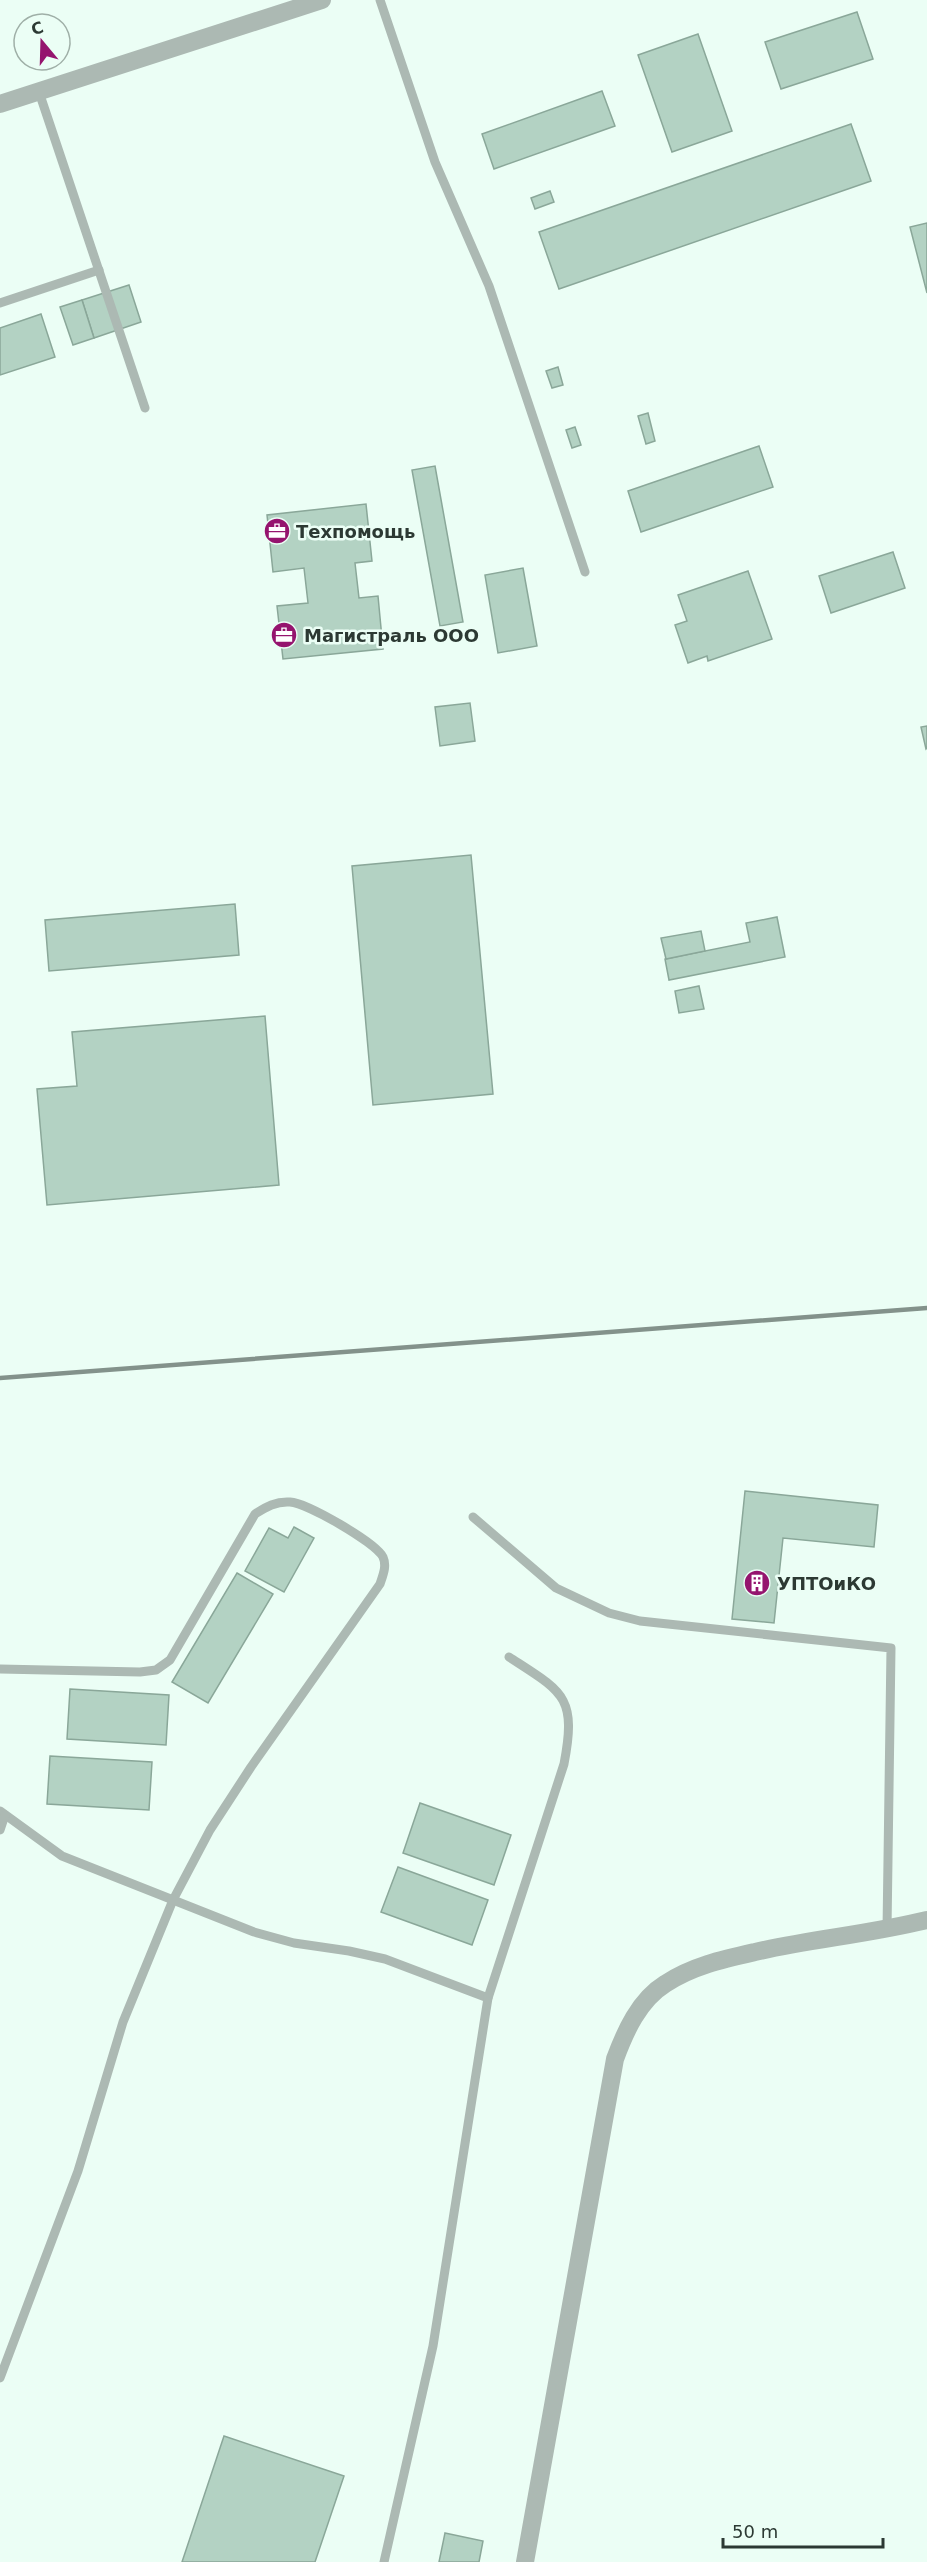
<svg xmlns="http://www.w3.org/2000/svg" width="927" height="2562" font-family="'DejaVu Sans',sans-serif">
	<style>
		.building { fill: #b3d2c3; stroke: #8aa799; stroke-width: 1.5 }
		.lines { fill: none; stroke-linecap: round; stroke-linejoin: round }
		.service { stroke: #acb9b3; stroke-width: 9 }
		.minor { stroke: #acb9b3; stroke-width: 18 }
		.tertiary { stroke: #acb9b3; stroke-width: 18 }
		.rail { stroke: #83928b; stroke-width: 4.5 }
		.labels { text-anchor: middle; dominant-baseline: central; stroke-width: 5; stroke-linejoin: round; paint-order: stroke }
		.poi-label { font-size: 18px; font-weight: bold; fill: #2c3933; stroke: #ebfef5; text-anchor: start }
	</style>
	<rect width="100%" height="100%" fill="#ebfef5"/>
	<g class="building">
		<path d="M857 12 873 59 781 89 765 42Z"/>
		<path d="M698 34 732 131 672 152 638 55Z"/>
		<path d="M602 91 615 126 494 169 482 134Z"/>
		<path d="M851 124 871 181 559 289 539 232Z"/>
		<path d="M550 191 554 202 535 209 531 198Z"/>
		<path d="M927 223V293L910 227Z"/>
		<path d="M129 285 141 322 94 338 82 300Z"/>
		<path d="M82 300 94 338 73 345 60 307Z"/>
		<path d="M41 314 55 357 0 375V328Z"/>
		<path d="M558 367 563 385 552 388 546 371Z"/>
		<path d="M648 413 655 441 646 444 638 416Z"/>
		<path d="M575 427 581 445 572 448 566 430Z"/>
		<path d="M759 446 773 487 641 532 628 491Z"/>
		<path d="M435 466 463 622 440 626 412 470Z"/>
		<path d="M366 504 372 561 355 563 359 598 378 596 383 649 283 659 277 606 308 603 304 568 273 572 267 515Z"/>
		<path d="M893 552 905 588 831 613 819 576Z"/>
		<path d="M523 568 537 646 498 653 485 575Z"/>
		<path d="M748 571 772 639 708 661 707 656 688 663 675 625 687 621 678 595Z"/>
		<path d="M470 703 475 741 440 746 435 707Z"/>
		<path d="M927 726V748L926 749 921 727Z"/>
		<path d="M471 855 493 1094 373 1105 352 866Z"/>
		<path d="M235 904 239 955 49 971 45 920Z"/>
		<path d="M777 917 785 957 669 980 665 959 750 942 746 923Z"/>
		<path d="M701 931 705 951 666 959 661 938Z"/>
		<path d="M699 986 704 1009 679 1013 675 991Z"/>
		<path d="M265 1016 279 1185 47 1205 37 1089 77 1086 72 1032Z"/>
		<path d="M745 1491 878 1505 874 1547 783 1538 774 1623 732 1619Z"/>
		<path d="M294 1527 314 1538 284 1592 245 1571 269 1528 288 1538Z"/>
		<path d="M237 1573 273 1594 208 1703 172 1682Z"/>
		<path d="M70 1689 169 1695 166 1745 67 1739Z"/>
		<path d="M50 1756 152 1762 149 1810 47 1804Z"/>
		<path d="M420 1803 511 1835 494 1885 403 1853Z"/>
		<path d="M398 1867 488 1900 472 1945 381 1912Z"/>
		<path d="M224 2436 344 2476 315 2562H182Z"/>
		<path d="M445 2533 483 2541 479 2562H439Z"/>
	</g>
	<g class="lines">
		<g class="service">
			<path d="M380 0 435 162 489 286 585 572"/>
			<path d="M39 92 145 408"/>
			<path d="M0 303 99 270"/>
			<path d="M473 1517 556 1588 609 1613 640 1621 891 1648 887 1930"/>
			<path d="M0 1669 140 1672 156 1670 170 1660 255 1514C266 1507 276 1501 290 1502 307 1503 375 1542 383 1557 387 1566 383 1575 380 1584L251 1767 210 1830 173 1900 123 2022 78 2171 0 2378"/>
			<path d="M0 1811 62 1856 254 1932 294 1943 349 1951 385 1959 488 1998"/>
			<path d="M0 1830 5 1815"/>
			<path d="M384 2562 433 2346 488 1998 564 1764C577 1696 563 1692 509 1657"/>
		</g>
		<path class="minor" d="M525 2562 615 2059C625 2032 639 2000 665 1984 692 1966 724 1959 755 1952 812 1939 870 1934 927 1920"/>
		<path class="tertiary" d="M0 104 322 0"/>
		<path class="rail" d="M0 1378 927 1308"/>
	</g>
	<defs>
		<symbol id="office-disc" viewBox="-11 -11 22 22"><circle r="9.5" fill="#95146e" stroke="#ebfef5"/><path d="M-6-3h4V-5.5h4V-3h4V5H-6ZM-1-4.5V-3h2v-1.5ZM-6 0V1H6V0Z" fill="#fff"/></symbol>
		<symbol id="building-disc" viewBox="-11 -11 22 22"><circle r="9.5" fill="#95146e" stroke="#ebfef5"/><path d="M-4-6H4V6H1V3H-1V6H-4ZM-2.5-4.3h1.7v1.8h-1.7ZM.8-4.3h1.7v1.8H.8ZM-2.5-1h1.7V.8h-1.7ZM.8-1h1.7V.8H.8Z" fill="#fff"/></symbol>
	</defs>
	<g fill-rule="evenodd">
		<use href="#office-disc" x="262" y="516" width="30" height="30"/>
		<use href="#office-disc" x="269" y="620" width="30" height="30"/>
		<use href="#building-disc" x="742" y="1568" width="30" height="30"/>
	</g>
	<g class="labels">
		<g class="poi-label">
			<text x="296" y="531">Техпомощь</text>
			<text x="304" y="635">Магистраль ООО</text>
			<text x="777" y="1583">УПТОиКО</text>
		</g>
	</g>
	<g transform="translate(42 42) rotate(341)"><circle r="28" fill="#ebfef5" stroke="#9fafa7" stroke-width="1.5"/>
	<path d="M0-4.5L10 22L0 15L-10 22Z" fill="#95146e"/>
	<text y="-9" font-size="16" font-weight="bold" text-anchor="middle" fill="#2c3933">С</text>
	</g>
	<path d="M723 2538v9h160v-9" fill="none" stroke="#2c3933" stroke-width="3"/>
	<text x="732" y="2538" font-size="18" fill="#2c3933" stroke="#ebfef5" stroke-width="4.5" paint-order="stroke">50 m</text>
</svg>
